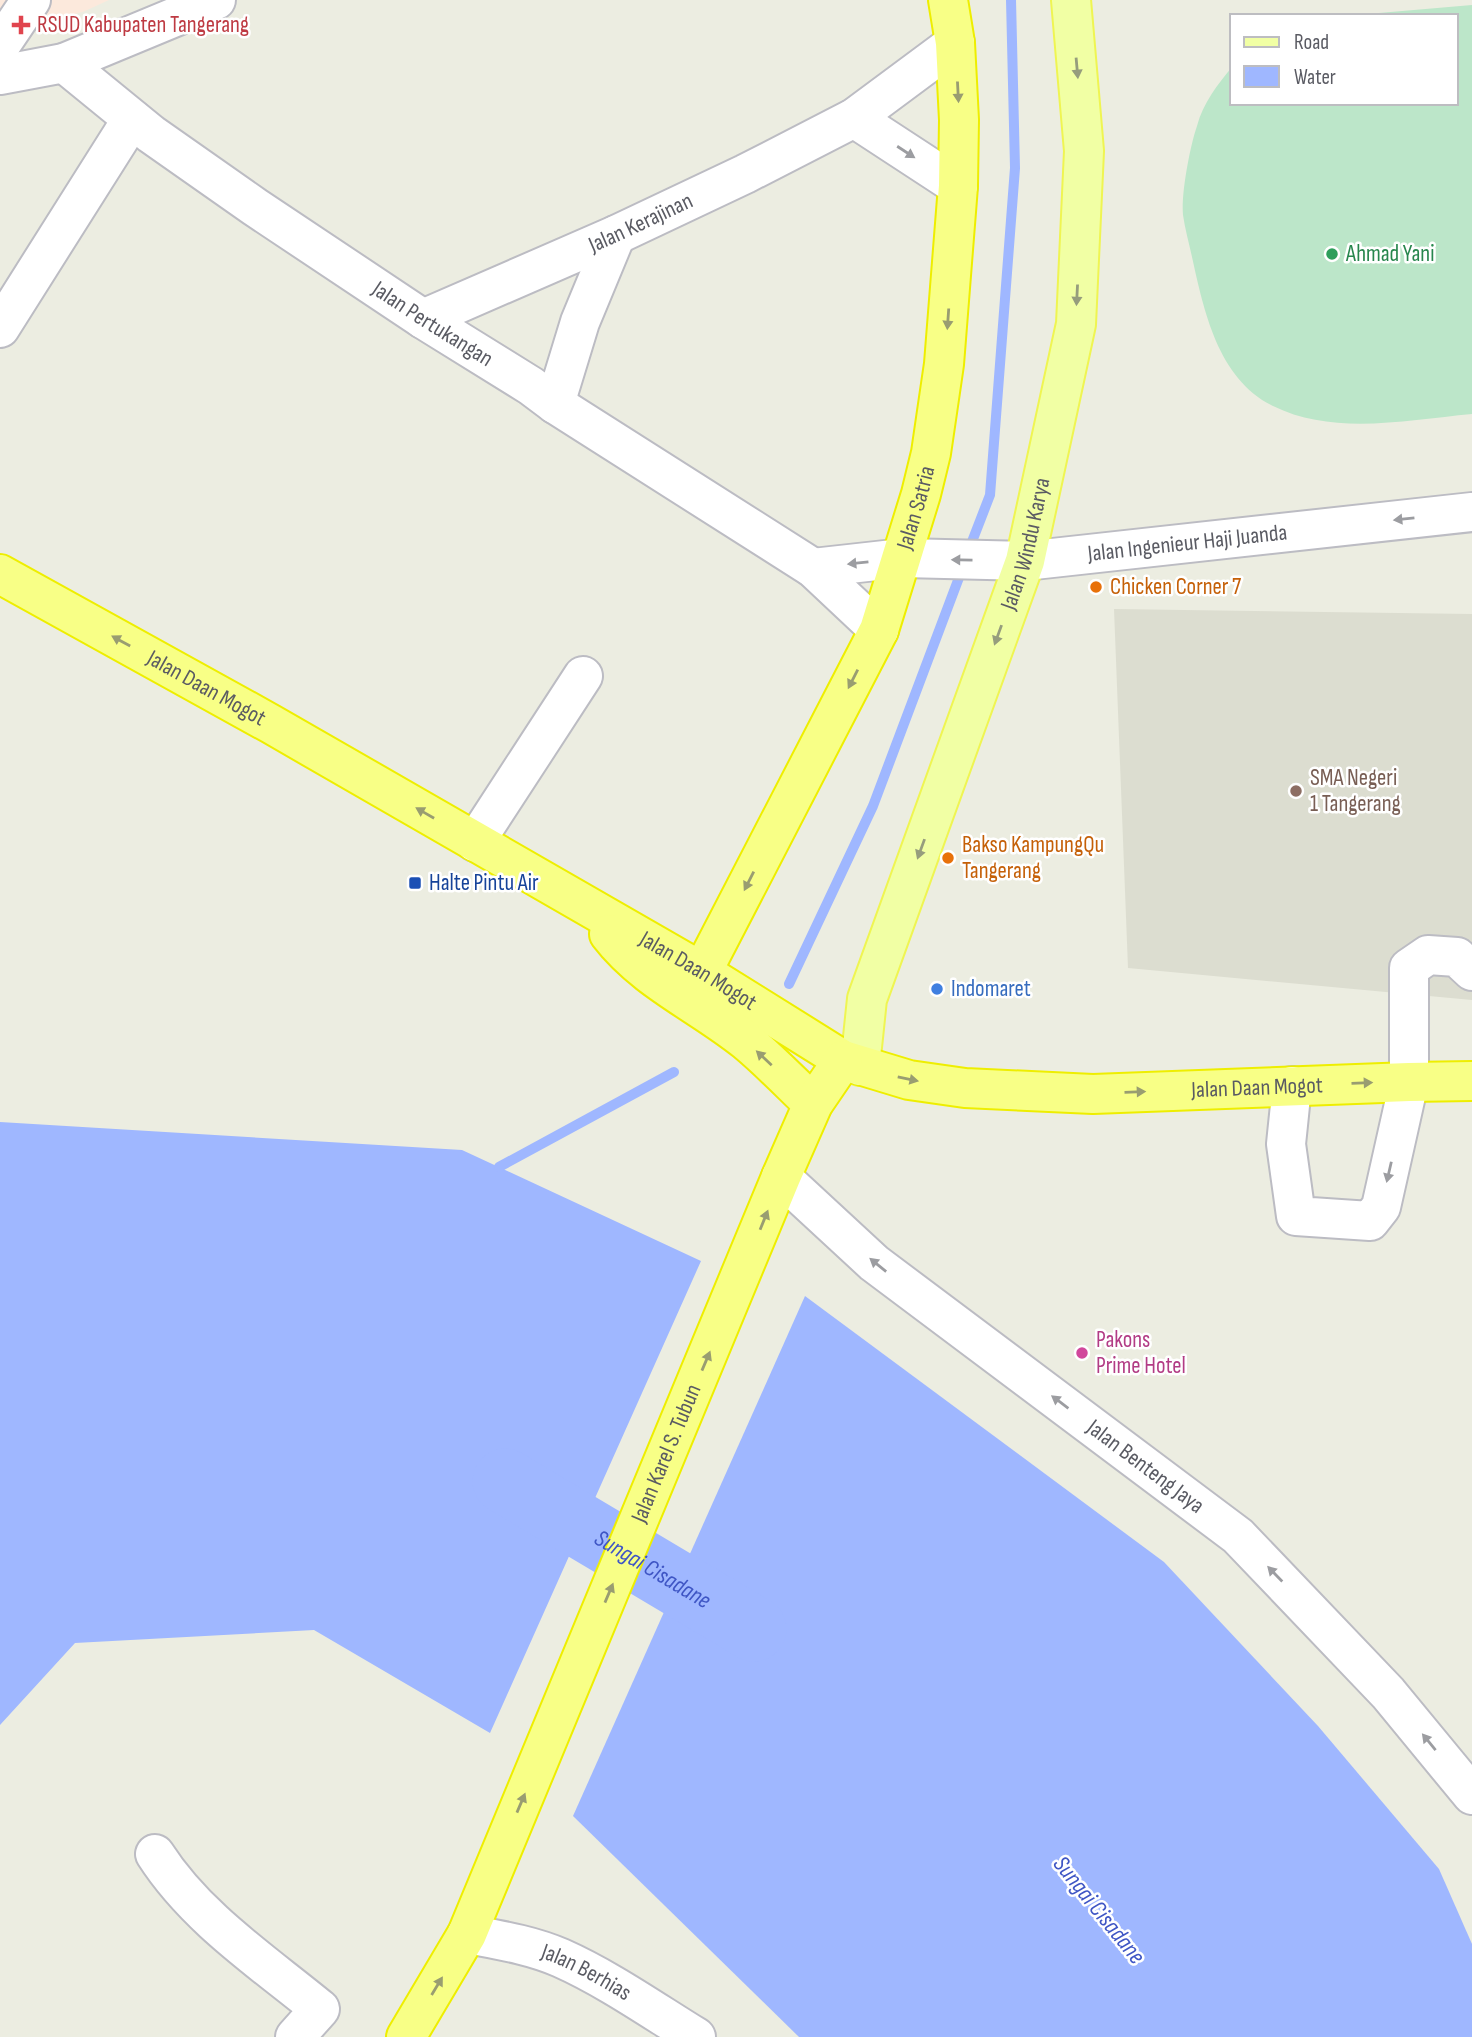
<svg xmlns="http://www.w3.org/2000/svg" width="1472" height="2037" font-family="'Sofia Sans Condensed',sans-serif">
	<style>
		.education { fill: #dcddd0 }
		.medical { fill: #fce9dc }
		.garden { fill: #bce6c9 }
		.water { fill: #9fb7ff }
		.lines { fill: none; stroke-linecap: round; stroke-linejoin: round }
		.stream { stroke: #9fb7ff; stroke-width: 10 }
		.river { stroke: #9fb7ff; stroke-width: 65 }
		.minor-casing { stroke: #bcbcc3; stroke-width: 42 }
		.major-casing { stroke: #eff552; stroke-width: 42 }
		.highway-casing { stroke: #ee0; stroke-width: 42 }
		.minor { stroke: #fff; stroke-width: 38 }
		.major { stroke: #f1ffa4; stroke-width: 38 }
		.highway { stroke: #f8ff86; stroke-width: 38 }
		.oneway { fill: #969d7d }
		.oneway2 { fill: #999d71 }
		.oneway3 { fill: #9c9da1 }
		.health-dot { fill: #e0444e; stroke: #fff; stroke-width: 2.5 }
		.leisure-dot { fill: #2e9e5b; stroke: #fff; stroke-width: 2.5 }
		.food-dot { fill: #e8710a; stroke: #fff; stroke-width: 2.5 }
		.education-dot { fill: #8d6e63; stroke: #fff; stroke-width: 2.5 }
		.transit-dot { fill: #1a4fb4; stroke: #fff; stroke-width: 2.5 }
		.shop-dot { fill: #3f7fe0; stroke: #fff; stroke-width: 2.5 }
		.hotel-dot { fill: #d1479c; stroke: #fff; stroke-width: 2.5 }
		.labels { text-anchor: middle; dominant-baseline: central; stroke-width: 5; stroke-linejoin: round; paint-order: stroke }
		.health-label { font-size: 23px; fill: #be3a42; stroke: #fff; text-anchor: start }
		.street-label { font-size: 23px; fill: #5a5b63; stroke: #fff }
		.leisure-label { font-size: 23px; fill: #27864d; stroke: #fff; text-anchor: start }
		.food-label { font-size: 23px; fill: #c56008; stroke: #fff; text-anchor: start }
		.education-label { font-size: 23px; fill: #785e54; stroke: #fff; text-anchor: start }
		.transit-label { font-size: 23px; fill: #164399; stroke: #fff; text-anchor: start }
		.shop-label { font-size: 23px; fill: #366cbe; stroke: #fff; text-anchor: start }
		.hotel-label { font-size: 23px; fill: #b23c85; stroke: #fff; text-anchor: start }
		.water-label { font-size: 24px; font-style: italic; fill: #3f56c5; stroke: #fff }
	</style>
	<rect width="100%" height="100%" fill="#ecede1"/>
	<path class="education" d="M1114 609 1472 614V1000L1128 968Z"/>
	<path class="medical" d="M0 0H109L85 11 0 38Z"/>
	<path class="garden" d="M1472 5V414C1407 420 1333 436 1273 406 1218 379 1204 311 1192 257 1189 243 1185 229 1183 215 1181 194 1190 146 1197 126 1203 103 1218 84 1232 67V103H1456V16H1344Z"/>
	<g class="water">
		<path d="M0 1122 462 1150 701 1261 490 1733 314 1630 75 1643 0 1725Z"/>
		<path d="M805 1296 1164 1562 1318 1726 1439 1869 1472 1944V2037H799L573 1816Z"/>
	</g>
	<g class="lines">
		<g class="stream">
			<path d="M968 552 990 495 1015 168 1011 0"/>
			<path d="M789 984 873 806 963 567"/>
			<path d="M499 1167 674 1072"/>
		</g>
		<path class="river" id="s1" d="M505 1481 754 1629"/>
		<defs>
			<g id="minor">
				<path d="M0 46 31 0"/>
				<path id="s2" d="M64 63 151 134 255 207 423 319 531 386 555 404 813 568 879 630"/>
				<path d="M0 75 64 63 216 0"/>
				<path d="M854 118 958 186"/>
				<path id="s3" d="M423 319 616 235 745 174 854 118 955 43"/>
				<path d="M0 328 132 119"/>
				<path d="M555 404 580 322 616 235"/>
				<path id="s4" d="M813 568 903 558 1025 561 1472 512"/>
				<path d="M475 842 583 676"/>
				<path d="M1292 1086 1286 1144 1296 1216 1370 1221 1381 1207 1409 1082V968L1428 955 1457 957 1472 971"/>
				<path id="s5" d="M781 1177 874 1263 1238 1536 1388 1693 1472 1795"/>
				<path d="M155 1854C196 1918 263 1962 320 2009L295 2037"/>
				<path id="s6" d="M467 1934C499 1940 531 1945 561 1958 608 1979 652 2010 696 2037"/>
			</g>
			<g id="major">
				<path id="s7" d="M860 1066 867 999 1025 561 1076 324 1084 151 1071 0"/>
			</g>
			<g id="highway">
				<path id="s8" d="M0 574 271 724 702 972 843 1060 909 1080 965 1088 1093 1094 1409 1082 1472 1081"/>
				<path d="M609 934C645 981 700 1004 746 1041 769 1060 791 1083 813 1104"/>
				<path id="s9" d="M702 972 879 630 921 494 931 453 944 364 958 186 959 120 955 43 948 0"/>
				<path id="s10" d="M406 2037 467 1934 781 1177 813 1104 843 1060"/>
			</g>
		</defs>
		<use href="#minor" class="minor-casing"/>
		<use href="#major" class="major-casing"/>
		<use href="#highway" class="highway-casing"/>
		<use href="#minor" class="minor"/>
		<use href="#major" class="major"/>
		<use href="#highway" class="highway"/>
	</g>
	<defs><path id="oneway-solid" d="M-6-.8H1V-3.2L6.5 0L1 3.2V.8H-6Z" transform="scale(1.75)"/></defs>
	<g class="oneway">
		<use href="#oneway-solid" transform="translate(1077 68) rotate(85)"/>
		<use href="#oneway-solid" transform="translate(1077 295) rotate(93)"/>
		<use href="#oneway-solid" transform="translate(998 635) rotate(110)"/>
		<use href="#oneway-solid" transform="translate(921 849) rotate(110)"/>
	</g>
	<g class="oneway2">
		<use href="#oneway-solid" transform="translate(958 92) rotate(87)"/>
		<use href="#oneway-solid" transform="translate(948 319) rotate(94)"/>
		<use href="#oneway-solid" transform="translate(121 641) rotate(-151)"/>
		<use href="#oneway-solid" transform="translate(853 679) rotate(117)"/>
		<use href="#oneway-solid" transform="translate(425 813) rotate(-150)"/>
		<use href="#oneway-solid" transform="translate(749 881) rotate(117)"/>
		<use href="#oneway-solid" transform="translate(764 1058) rotate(-137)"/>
		<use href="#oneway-solid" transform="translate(908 1079) rotate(12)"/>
		<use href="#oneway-solid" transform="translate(1362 1083) rotate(-2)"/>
		<use href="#oneway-solid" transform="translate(1135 1092) rotate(-2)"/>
		<use href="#oneway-solid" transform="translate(764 1220) rotate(-68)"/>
		<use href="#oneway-solid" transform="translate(706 1361) rotate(-67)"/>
		<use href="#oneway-solid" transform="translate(609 1593) rotate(-67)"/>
		<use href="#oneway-solid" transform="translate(521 1803) rotate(-67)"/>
		<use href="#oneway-solid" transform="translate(437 1986) rotate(-59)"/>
	</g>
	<g class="oneway3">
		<use href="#oneway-solid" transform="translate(906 152) rotate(33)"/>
		<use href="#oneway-solid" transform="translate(1404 519) rotate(174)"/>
		<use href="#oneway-solid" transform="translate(962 560) rotate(-179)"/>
		<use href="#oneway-solid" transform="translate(858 563) rotate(174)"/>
		<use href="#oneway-solid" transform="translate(1389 1172) rotate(103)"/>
		<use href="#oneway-solid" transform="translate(878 1265) rotate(-141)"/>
		<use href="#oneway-solid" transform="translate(1060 1402) rotate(-143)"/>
		<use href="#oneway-solid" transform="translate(1275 1574) rotate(-134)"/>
		<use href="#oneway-solid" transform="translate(1429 1742) rotate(-129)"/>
	</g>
	<path class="health-dot" d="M17.5 14.5h7v7h7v7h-7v7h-7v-7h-7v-7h7z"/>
	<circle class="leisure-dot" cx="1332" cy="254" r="7"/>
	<g class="food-dot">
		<circle cx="1096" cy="587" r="7"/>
		<circle cx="948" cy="858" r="7"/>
	</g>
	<circle class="education-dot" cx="1296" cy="791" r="7"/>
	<rect class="transit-dot" x="408" y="876" width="14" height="14" rx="3.5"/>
	<circle class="shop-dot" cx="937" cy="989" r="7"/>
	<circle class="hotel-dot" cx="1082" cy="1353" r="7"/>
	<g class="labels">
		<g class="health-label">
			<text x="37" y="25">RSUD Kabupaten Tangerang</text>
		</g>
		<g class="street-label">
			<text stroke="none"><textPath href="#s3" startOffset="238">Jalan Kerajinan</textPath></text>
			<text stroke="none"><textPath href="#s2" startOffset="452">Jalan Pertukangan</textPath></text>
			<text stroke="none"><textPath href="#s9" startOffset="513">Jalan Satria</textPath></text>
			<text stroke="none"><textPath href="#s7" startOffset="550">Jalan Windu Karya</textPath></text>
			<text stroke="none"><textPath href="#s4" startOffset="376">Jalan Ingenieur Haji Juanda</textPath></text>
			<text stroke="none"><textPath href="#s8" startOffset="236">Jalan Daan Mogot</textPath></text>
			<text stroke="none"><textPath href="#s8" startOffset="803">Jalan Daan Mogot</textPath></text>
			<text stroke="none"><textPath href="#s8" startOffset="1391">Jalan Daan Mogot</textPath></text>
			<text stroke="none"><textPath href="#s10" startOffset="640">Jalan Karel S. Tubun</textPath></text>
			<text stroke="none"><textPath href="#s5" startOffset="466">Jalan Benteng Jaya</textPath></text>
			<text stroke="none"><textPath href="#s6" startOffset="126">Jalan Berhias</textPath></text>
		</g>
		<g class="leisure-label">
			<text x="1346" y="254">Ahmad Yani</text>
		</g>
		<g class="food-label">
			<text x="1110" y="587">Chicken Corner 7</text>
			<text x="962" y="845">Bakso KampungQu<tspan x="962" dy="26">Tangerang</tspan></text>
		</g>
		<g class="education-label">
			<text x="1310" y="778">SMA Negeri<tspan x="1310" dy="26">1 Tangerang</tspan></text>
		</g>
		<g class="transit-label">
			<text x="429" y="883">Halte Pintu Air</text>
		</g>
		<g class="shop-label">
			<text x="951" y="989">Indomaret</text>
		</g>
		<g class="hotel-label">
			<text x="1096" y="1340">Pakons<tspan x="1096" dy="26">Prime Hotel</tspan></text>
		</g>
		<g class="water-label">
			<text stroke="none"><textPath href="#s1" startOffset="172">Sungai Cisadane</textPath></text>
			<text transform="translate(1099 1910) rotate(51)">Sungai Cisadane</text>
		</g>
	</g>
	<rect x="1230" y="14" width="228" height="91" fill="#ffffff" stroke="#bdbdc1" stroke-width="2"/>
	<rect x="1244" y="37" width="35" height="10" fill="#f1ffa4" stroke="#bdbdc1" stroke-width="2"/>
	<text x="1294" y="49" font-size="21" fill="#5a5b63">Road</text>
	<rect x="1244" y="66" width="35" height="21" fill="#9fb7ff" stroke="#bdbdc1" stroke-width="2"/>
	<text x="1294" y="84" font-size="21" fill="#5a5b63">Water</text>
</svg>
